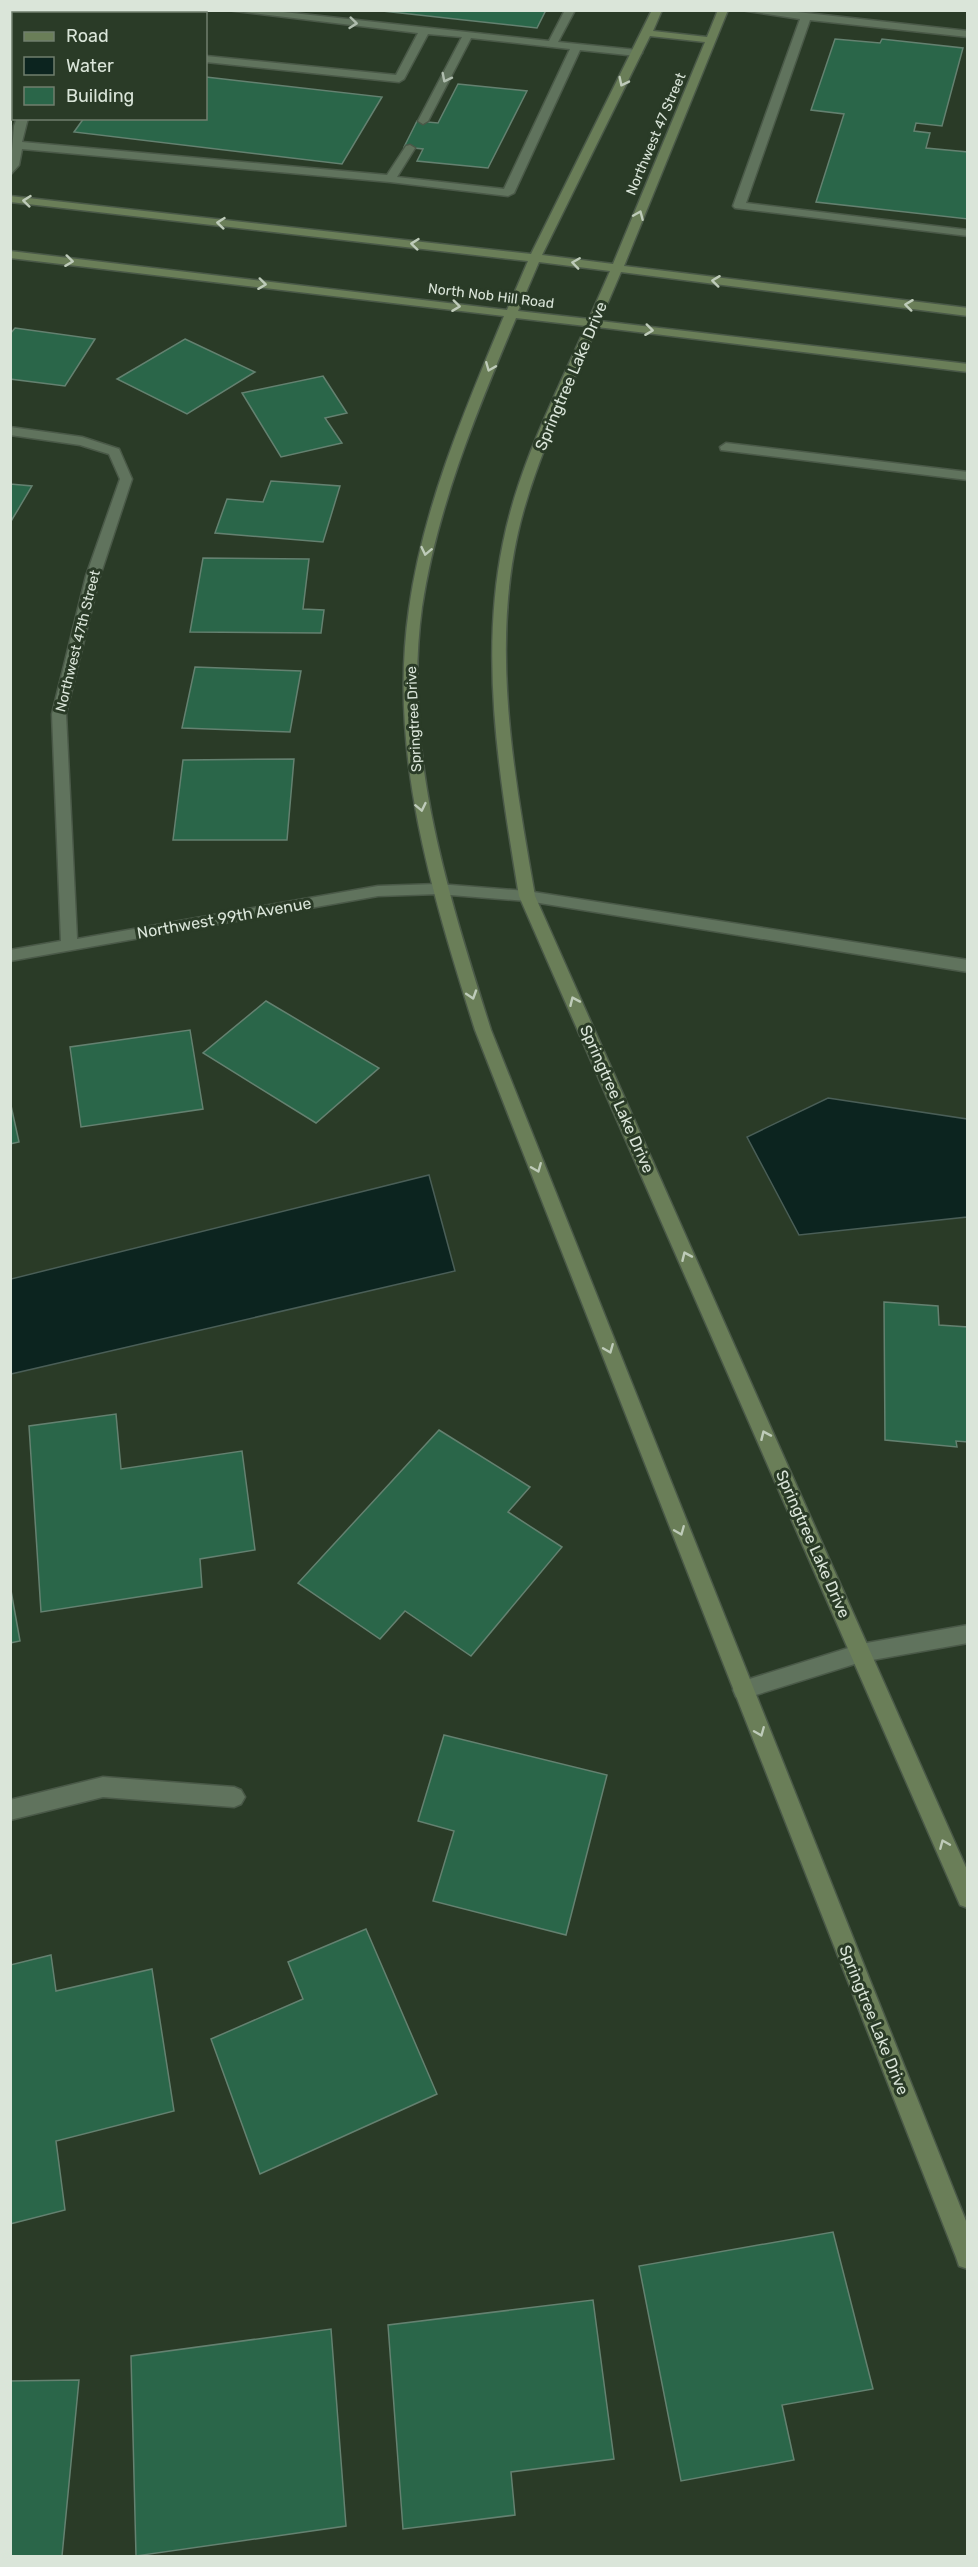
<svg xmlns="http://www.w3.org/2000/svg" width="978" height="2567" font-family="Rubik,sans-serif">
	<style>
		.water { fill: #0c241f; stroke: #4a5e57; stroke-width: 1.5 }
		.building { fill: #2a6649; stroke: #648170; stroke-width: 1.5 }
		.lines { fill: none; stroke-linecap: round; stroke-linejoin: round }
		.lane-casing { stroke: #4a5948; stroke-width: 3 }
		.street-casing { stroke: #4a5948; stroke-width: 3 }
		.secondary-casing { stroke: #4a5948; stroke-width: 3 }
		.lane { fill: #60735d; fill-rule: evenodd }
		.street { fill: #60735d; fill-rule: evenodd }
		.secondary { fill: #6a7e58; fill-rule: evenodd }
		.oneway { stroke: #afbdae }
		.oneway2 { stroke: #becbb9 }
		.labels { text-anchor: middle; dominant-baseline: central; stroke-width: 6; stroke-linejoin: round; paint-order: stroke }
		.far-street-label { font-size: 14px; fill: #dae5d9; stroke: #2a3b27 }
		.street-label { font-size: 16px; fill: #dae5d9; stroke: #2a3b27 }
	</style>
	<rect width="100%" height="100%" fill="#2a3b27"/>
	<g class="water">
		<path d="M828 1098 967 1119V1217L799 1235 747 1137Z"/>
		<path d="M429 1175 455 1271 11 1374V1279Z"/>
	</g>
	<g class="building">
		<path d="M373 10H546L537 28Z"/>
		<path d="M835 39 880 43 882 39 963 48 942 126 916 123 914 131 930 133 926 148 968 152V219L816 202 844 114 811 110Z"/>
		<path d="M206 77 382 97 342 164 74 132 84 118H206Z"/>
		<path d="M458 84 527 91 488 168 417 161 423 149 404 147 417 121 438 123Z"/>
		<path d="M15 328 95 339 65 386 10 379V334Z"/>
		<path d="M185 339 255 372 187 414 117 379Z"/>
		<path d="M323 376 347 413 325 418 342 443 281 457 242 393Z"/>
		<path d="M271 481 340 486 323 542 215 533 227 499 263 502Z"/>
		<path d="M10 484 32 486 10 523Z"/>
		<path d="M203 558 309 559 303 609 324 610 321 633 190 632Z"/>
		<path d="M195 667 301 671 290 732 182 728Z"/>
		<path d="M294 759 287 840H173L183 760Z"/>
		<path d="M266 1001 379 1068 316 1123 203 1053Z"/>
		<path d="M190 1030 203 1109 81 1127 70 1047Z"/>
		<path d="M10 1101 19 1142 10 1144Z"/>
		<path d="M884 1302 938 1306 939 1325 968 1327V1442L956 1441 957 1447 885 1440Z"/>
		<path d="M116 1414 121 1469 242 1451 255 1550 200 1559 202 1587 41 1612 29 1426Z"/>
		<path d="M439 1430 530 1487 508 1512 562 1547 471 1656 405 1611 380 1639 298 1583Z"/>
		<path d="M10 1585 20 1641 10 1643Z"/>
		<path d="M444 1735 607 1775 566 1935 433 1901 454 1831 418 1821Z"/>
		<path d="M366 1929 437 2094 260 2174 211 2039 303 1999 288 1962Z"/>
		<path d="M51 1955 56 1991 152 1969 174 2111 56 2141 65 2210 10 2224V1965Z"/>
		<path d="M833 2232 873 2389 782 2405 794 2460 681 2481 639 2266Z"/>
		<path d="M593 2300 614 2459 511 2472 515 2515 403 2529 388 2325Z"/>
		<path d="M331 2329 346 2526 136 2556 131 2356Z"/>
		<path d="M79 2380 62 2556H10V2381Z"/>
	</g>
	<g class="lines">
		<defs>
			<g id="lane">
				<path d="M227 10H265L549 41 565 10H575L558 42 637 50 642 53 637 56 580 50 514 193 508 196 390 182 22 149 19 165 10 175 14 126 17 118H28L22 142 387 175 406 146 410 145 415 148 397 177 504 189 570 49 471 38 428 121 423 124 418 121 462 37 428 34 404 79 399 82 206 62V56L396 75 418 33Z"/>
				<path d="M741 10H779L968 31V37L810 20 746 203 968 230V236L735 208 733 206 800 19Z"/>
				<path d="M14 17V26L10 27V18Z"/>
			</g>
			<g id="street">
				<path d="M10 427 82 437 119 449 132 479 100 576 66 714 77 939 378 886 438 884 527 891 968 960V972L527 901 438 894 378 896 10 961V950L61 941 52 714 86 576 120 479 109 454 80 445 10 435Z"/>
				<path d="M726 443 968 472V480L721 450 720 447Z"/>
				<path d="M968 1625V1643L861 1662 743 1699 736 1697 733 1690 736 1683 743 1681 861 1644Z"/>
				<path d="M103 1777 234 1787 241 1790 245 1797 241 1804 234 1807 103 1797 10 1820V1800Z"/>
			</g>
			<path id="secondary" d="M652 10H662L653 31 707 37 718 10H728L624 266 968 308V316L621 272 600 321 968 364V372L597 327C571 387 542 446 524 509 488 635 513 770 535 896L968 1872V1908L960 1905 519 896C500 780 479 659 503 543 518 467 555 396 586 326L516 318C477 411 437 507 422 607 402 753 448 893 491 1030L968 2226V2269L959 2266 956 2257 475 1030C432 893 388 754 409 609 423 507 465 410 504 316L10 258V251L507 310 528 261 10 202V196L531 254ZM650 36 705 42 613 264 542 255ZM539 262 610 271 589 319 518 311Z"/>
		</defs>
		<use href="#lane" class="lane-casing"/>
		<use href="#street" class="street-casing"/>
		<use href="#secondary" class="secondary-casing"/>
		<use href="#lane" class="lane"/>
		<use href="#street" class="street"/>
		<use href="#secondary" class="secondary"/>
	</g>
	<defs><path id="oneway-chevron" d="M-2-3.5L2.5 0L-2 3.5" fill="none" stroke-width="1.6" stroke-linecap="round" stroke-linejoin="round" transform="scale(1.5)"/></defs>
	<g class="oneway">
		<use href="#oneway-chevron" transform="translate(353 23) rotate(6)"/>
		<use href="#oneway-chevron" transform="translate(446 78) rotate(117)"/>
	</g>
	<g class="oneway2">
		<use href="#oneway-chevron" transform="translate(623 82) rotate(116)"/>
		<use href="#oneway-chevron" transform="translate(27 201) rotate(-174)"/>
		<use href="#oneway-chevron" transform="translate(639 215) rotate(-67)"/>
		<use href="#oneway-chevron" transform="translate(221 223) rotate(-174)"/>
		<use href="#oneway-chevron" transform="translate(415 244) rotate(-174)"/>
		<use href="#oneway-chevron" transform="translate(69 261) rotate(7)"/>
		<use href="#oneway-chevron" transform="translate(576 263) rotate(-172)"/>
		<use href="#oneway-chevron" transform="translate(716 281) rotate(-173)"/>
		<use href="#oneway-chevron" transform="translate(262 284) rotate(7)"/>
		<use href="#oneway-chevron" transform="translate(909 305) rotate(-173)"/>
		<use href="#oneway-chevron" transform="translate(456 306) rotate(7)"/>
		<use href="#oneway-chevron" transform="translate(649 330) rotate(7)"/>
		<use href="#oneway-chevron" transform="translate(490 367) rotate(112)"/>
		<use href="#oneway-chevron" transform="translate(426 551) rotate(102)"/>
		<use href="#oneway-chevron" transform="translate(421 807) rotate(78)"/>
		<use href="#oneway-chevron" transform="translate(472 995) rotate(72)"/>
		<use href="#oneway-chevron" transform="translate(574 1001) rotate(-114)"/>
		<use href="#oneway-chevron" transform="translate(537 1168) rotate(68)"/>
		<use href="#oneway-chevron" transform="translate(686 1256) rotate(-114)"/>
		<use href="#oneway-chevron" transform="translate(609 1349) rotate(68)"/>
		<use href="#oneway-chevron" transform="translate(765 1435) rotate(-114)"/>
		<use href="#oneway-chevron" transform="translate(680 1531) rotate(68)"/>
		<use href="#oneway-chevron" transform="translate(760 1732) rotate(68)"/>
		<use href="#oneway-chevron" transform="translate(944 1844) rotate(-113)"/>
	</g>
	<g class="labels">
		<g class="far-street-label">
			<text transform="translate(656 134) rotate(-67)">Northwest 47 Street</text>
			<text transform="translate(491 296) rotate(7)">North Nob Hill Road</text>
			<text transform="translate(78 641) rotate(-76)">Northwest 47th Street</text>
			<text transform="translate(414 719) rotate(-93)">Springtree Drive</text>
		</g>
		<g class="street-label">
			<text transform="translate(571 376) rotate(-67)">Springtree Lake Drive</text>
			<text transform="translate(224 918) rotate(-10)">Northwest 99th Avenue</text>
			<text transform="translate(617 1099) rotate(66)">Springtree Lake Drive</text>
			<text transform="translate(813 1544) rotate(66)">Springtree Lake Drive</text>
			<text transform="translate(874 2020) rotate(68)">Springtree Lake Drive</text>
		</g>
	</g>
	<rect width="978" height="2567" fill="none" stroke="#dae5d9" stroke-width="24"/>
	<rect x="12" y="12" width="195" height="108" fill="#2a3b27" stroke="#707f6e" stroke-width="1.5"/>
	<rect x="24" y="32" width="30" height="9" fill="#6a7e58" stroke="#707f6e" stroke-width="1.5"/>
	<text x="66" y="42" font-size="18" fill="#dae5d9">Road</text>
	<rect x="24" y="57" width="30" height="18" fill="#0c241f" stroke="#707f6e" stroke-width="1.5"/>
	<text x="66" y="72" font-size="18" fill="#dae5d9">Water</text>
	<rect x="24" y="87" width="30" height="18" fill="#2a6649" stroke="#707f6e" stroke-width="1.5"/>
	<text x="66" y="102" font-size="18" fill="#dae5d9">Building</text>
</svg>
